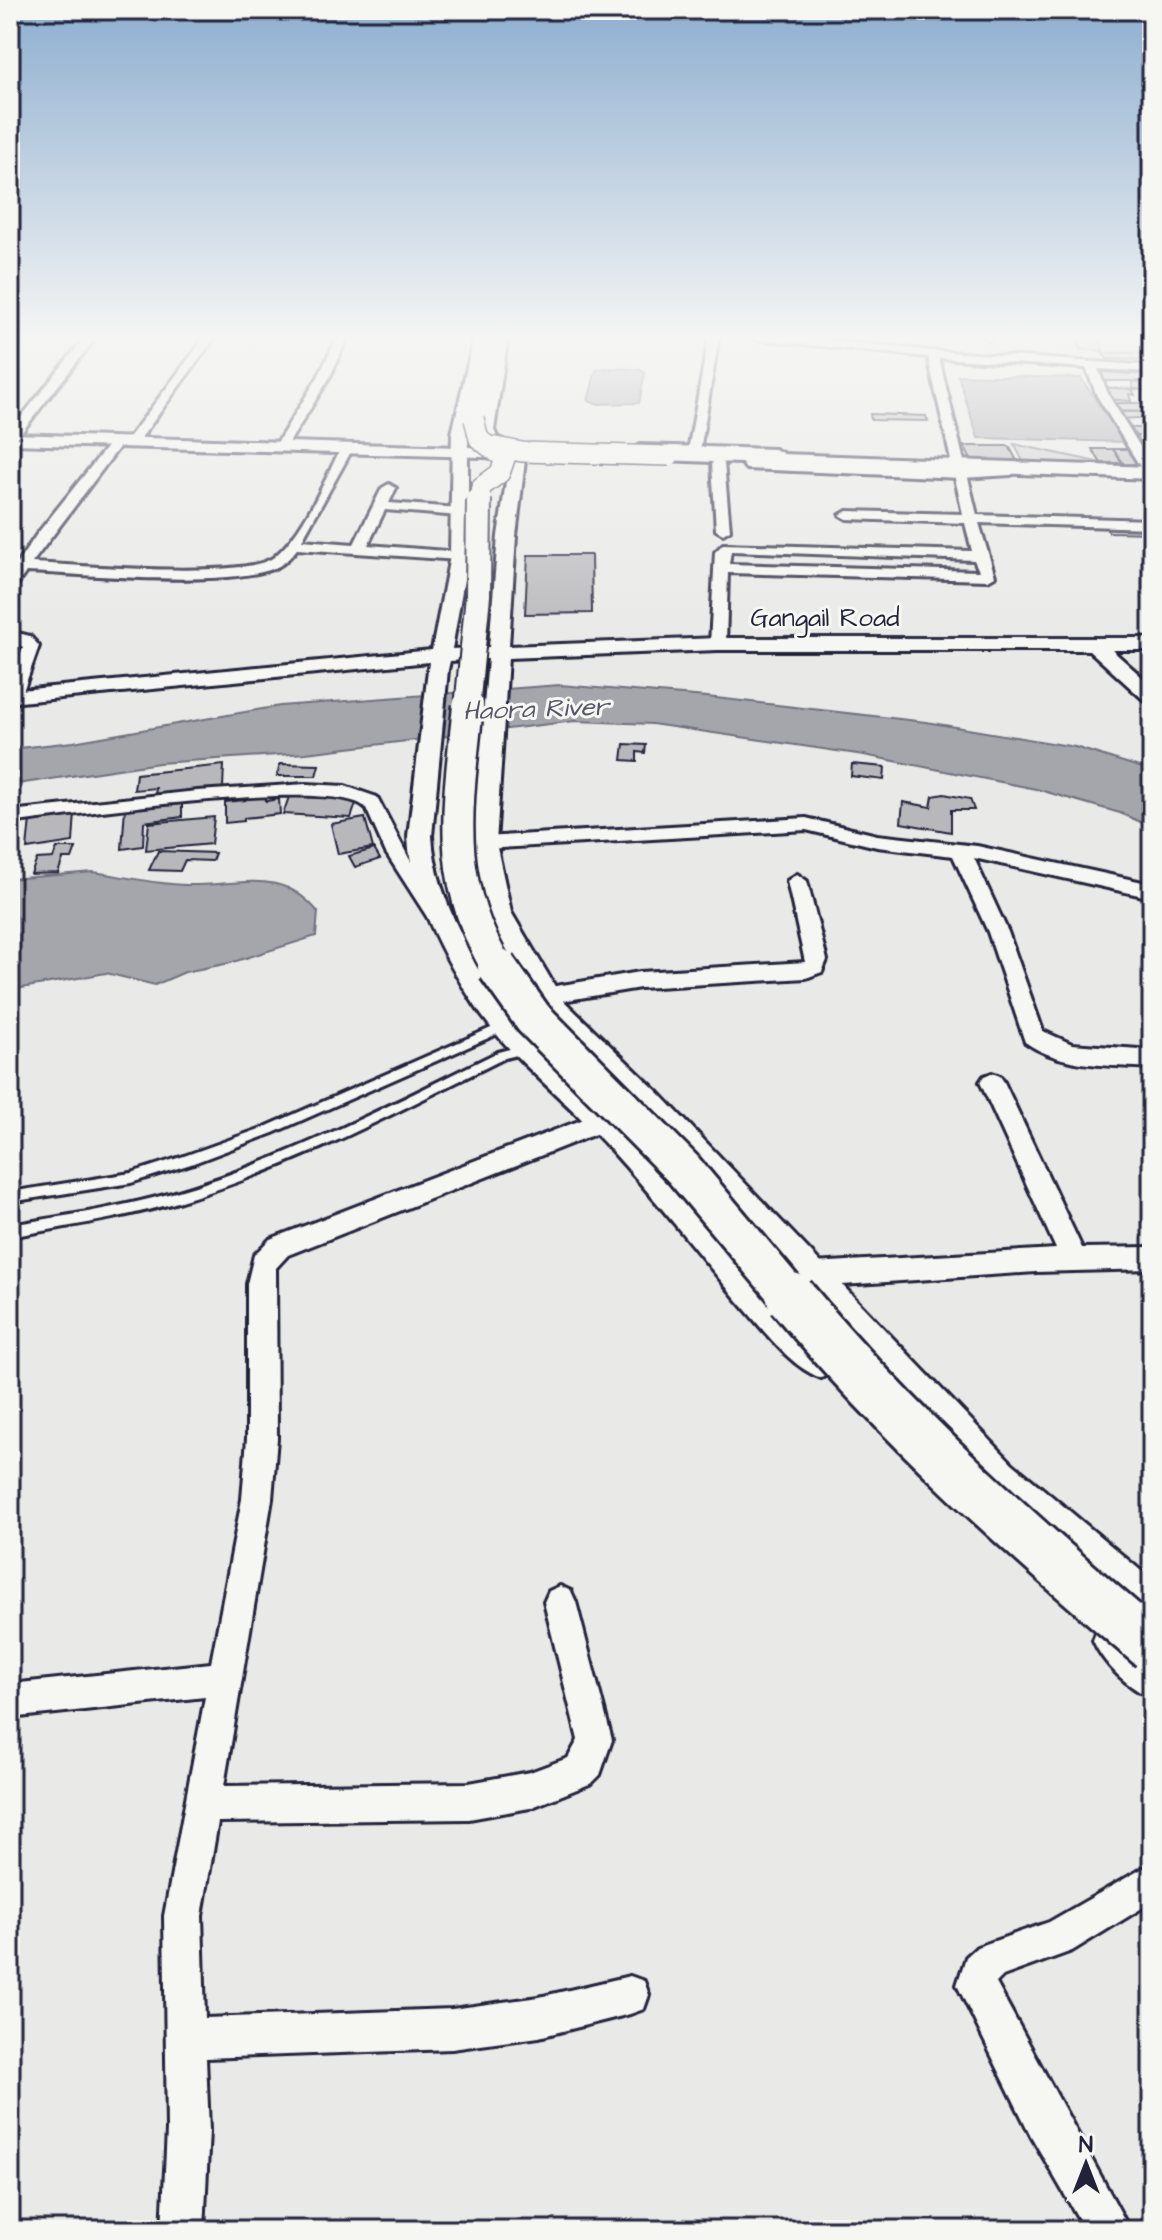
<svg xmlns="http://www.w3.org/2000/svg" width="1162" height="2240" font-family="'Architects Daughter',sans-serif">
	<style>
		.built { fill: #dadada }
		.green { fill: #ccccce; stroke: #777784; stroke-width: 2 }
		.water { fill: #a5a5ac; stroke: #71717f; stroke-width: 2 }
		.building { fill: #b8b8bc; stroke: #22223b; stroke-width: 2 }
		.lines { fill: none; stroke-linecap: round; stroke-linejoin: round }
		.service-casing { stroke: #22223b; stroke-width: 6 }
		.minor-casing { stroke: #22223b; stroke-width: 6 }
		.tertiary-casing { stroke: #22223b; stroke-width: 6 }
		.secondary-casing { stroke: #22223b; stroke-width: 6 }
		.primary-casing { stroke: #22223b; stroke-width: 6 }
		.service { fill: #f6f6f2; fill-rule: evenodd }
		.minor { fill: #f6f6f2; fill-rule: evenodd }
		.tertiary { fill: #f6f6f2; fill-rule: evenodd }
		.secondary { fill: #f6f6f2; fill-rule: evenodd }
		.primary { fill: #f6f6f2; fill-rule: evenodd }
		.primary-bridge-far4-casing { stroke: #22223b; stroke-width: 22; stroke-linecap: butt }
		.primary-bridge-far3-casing { stroke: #22223b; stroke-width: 28; stroke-linecap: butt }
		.primary-bridge-far2-casing { stroke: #22223b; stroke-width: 35; stroke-linecap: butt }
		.primary-bridge-far1-casing { stroke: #22223b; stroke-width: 44; stroke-linecap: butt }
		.primary-bridge-casing { stroke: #22223b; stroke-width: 54; stroke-linecap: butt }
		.primary-bridge-far4 { stroke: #f6f6f2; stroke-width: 19 }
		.primary-bridge-far3 { stroke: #f6f6f2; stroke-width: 24 }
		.primary-bridge-far2 { stroke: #f6f6f2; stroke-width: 30 }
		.primary-bridge-far1 { stroke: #f6f6f2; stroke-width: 38 }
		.primary-bridge { stroke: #f6f6f2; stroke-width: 48 }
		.labels { text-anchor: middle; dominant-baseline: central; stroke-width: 6; stroke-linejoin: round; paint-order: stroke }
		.far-street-label { font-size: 26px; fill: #22223b; stroke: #f6f6f2 }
		.far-water-label { font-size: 26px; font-style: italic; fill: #565668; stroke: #f6f6f2 }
	</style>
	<rect width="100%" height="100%" fill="#e9e9e7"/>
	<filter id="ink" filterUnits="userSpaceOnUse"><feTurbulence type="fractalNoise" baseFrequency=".0125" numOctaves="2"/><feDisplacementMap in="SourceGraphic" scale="16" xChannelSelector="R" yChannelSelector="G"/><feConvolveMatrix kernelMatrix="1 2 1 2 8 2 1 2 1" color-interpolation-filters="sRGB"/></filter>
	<g filter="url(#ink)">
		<path class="built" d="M1062 336H1152V362L1066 357Z"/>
		<path class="green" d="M1014 444 1102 463H1024Z"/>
		<g class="water">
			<path d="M605 368 639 369 645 373 639 403 596 404 588 401 596 370Z"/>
			<path d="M958 375 1081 378 1124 442 978 438Z"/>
			<path d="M560 685 707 697 926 722 1075 747 1152 771V827L1120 813 1036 789 864 755 652 724 575 721 306 753 159 763 10 785V749L73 742 280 706Z"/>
			<path d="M93 872C127 877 164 886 198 885 246 884 283 869 318 912L316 936 230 963 185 972 155 985 106 973 10 990V879Z"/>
		</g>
		<g class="building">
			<path d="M1076 336H1099L1103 351 1080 349Z"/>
			<path d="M1102 353H1141L1146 360 1107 359Z"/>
			<path d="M1102 372 1151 375 1152 381H1104Z"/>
			<path d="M1132 381 1152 383V391L1133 389Z"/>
			<path d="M1098 387 1132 389 1135 395 1129 394 1131 401 1102 399Z"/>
			<path d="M1110 403H1147L1152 412 1115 411Z"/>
			<path d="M1118 412H1149L1152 417 1122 419Z"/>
			<path d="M870 414 926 416 928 421 871 420Z"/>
			<path d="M1128 428H1152V436H1135Z"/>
			<path d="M964 446H1009L1017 461 971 460Z"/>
			<path d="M1092 449H1113L1122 463H1101Z"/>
			<path d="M1113 449H1128L1139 464H1124Z"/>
			<path d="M1011 520 1152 522V533L1109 532 1106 528 1013 526Z"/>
			<path d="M528 555H591L592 613 525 614Z"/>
			<path d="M624 744 646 745 645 753 637 752V761L622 760Z"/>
			<path d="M280 764 319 765 316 776H277Z"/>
			<path d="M852 764 885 767 884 780 851 776Z"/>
			<path d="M224 765 223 788 155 795 156 788 134 790 136 774Z"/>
			<path d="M265 794 266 801 279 799 280 814 244 818V821L225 823V802L245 800 244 796Z"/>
			<path d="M290 794 358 798 351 818 283 814Z"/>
			<path d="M944 794 970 799 974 810H951V832L901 823 903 802 931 807 933 796Z"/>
			<path d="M182 801V817L144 822 143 846 122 849 125 808Z"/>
			<path d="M75 812 73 842 27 849 30 819Z"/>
			<path d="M214 817 211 844 146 850 149 823Z"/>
			<path d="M365 818 373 848 338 854 331 824Z"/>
			<path d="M57 848H76L72 859H63L58 873 31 874 37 859 53 858Z"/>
			<path d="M374 849 380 859 355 867 349 856Z"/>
			<path d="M158 851 215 853 212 861 185 860 180 871 149 870Z"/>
		</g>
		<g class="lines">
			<defs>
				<g id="service">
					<path d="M507 1021 511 1022 513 1025 511 1028 273 1133 191 1164 131 1183 10 1202V1192L131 1173 184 1156 265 1127Z"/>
					<path d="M525 1045 529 1046 531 1049 529 1052 505 1058C397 1112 288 1170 171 1204 118 1219 64 1227 10 1237V1225C64 1216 119 1208 172 1193 286 1160 392 1104 498 1052Z"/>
				</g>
				<g id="minor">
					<path d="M86 336H97L14 442 10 443V431Z"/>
					<path d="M206 336H216L135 446H127V440Z"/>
					<path d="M338 336H348L330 377 285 449H277L275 446 318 377Z"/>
					<path d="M709 336H719L700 451 694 455 688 451Z"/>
					<path d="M749 336H786L933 351 1152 366V372L1098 369 1109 396 1152 466 1150 477 1144 473 1097 396 1086 368 939 358 977 515 1152 520V528L979 523 995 576 988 580 728 573 726 644 718 649 712 647 710 644 715 552 723 544 972 551 965 523 847 519 840 515 847 511 963 514 928 357 754 339ZM731 551 974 560 979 571 729 564Z"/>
					<path d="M983 336H993V337L988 340Z"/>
					<path d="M117 438 123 442 32 563C75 565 246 580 274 557 305 531 323 483 341 448L347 444 353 448 302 540 354 544 382 488 389 484 396 488 389 503 459 508 466 512 459 516 385 510 368 545 459 552 466 556 459 560 297 549C292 555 286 562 279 566 235 589 82 574 26 572L15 588 10 589V574L37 534 113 439Z"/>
					<path d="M718 459 724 463 730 530 723 534 716 530 712 463Z"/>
					<path d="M10 631 30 636 39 646 21 697 13 702 10 701V682L23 647 10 641Z"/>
					<path d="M306 784 345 786 377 797 412 864 448 918 445 923H431L386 853 366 808C337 776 63 816 10 823V811L197 791Z"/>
					<path d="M806 818 877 835 977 846 1152 884V898L974 858 1008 932 1043 1031 1072 1044 1152 1050V1068C1110 1065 1061 1068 1025 1042L988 932 953 856 877 847 806 830 484 849 474 843 484 837Z"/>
					<path d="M797 874 807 881 827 960 822 972 806 978 640 988 544 1004 536 1002 533 996 536 990 544 988 640 972 805 962 787 881Z"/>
					<path d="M992 1073 1000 1076 1004 1082 1082 1248 1152 1247V1269L1036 1272 813 1287 804 1283 800 1275 804 1267 813 1263 1056 1249 980 1082 984 1076Z"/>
					<path d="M618 1106 626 1108 630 1115 626 1122 288 1255 276 1268 277 1438 272 1499 224 1786 469 1783 530 1772 568 1758 578 1740 544 1602 549 1591 560 1586 571 1591 576 1602 612 1740 600 1775 592 1783 530 1808 469 1819 218 1822 202 1916 205 2018 452 2009 539 1997 630 1976 644 1981 649 1995 644 2009 630 2014 539 2037 452 2049 206 2058 209 2130 204 2230H162L167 2130 164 1916 205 1697 10 1718V1684L211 1663 242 1499 247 1438V1284L254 1255 270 1239Z"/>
					<path d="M1152 1863V1902L1072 1951 1003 1976 996 1983 1130 2230H1085L1031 2136 957 1985 966 1957 977 1947 1049 1922Z"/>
				</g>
				<g id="tertiary">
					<path d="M474 336H488L468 434V556L452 649 489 647 498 536 510 454 486 443 478 430 494 336H508L494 430 497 437 526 452 516 536 509 646 718 638H1152V650H1112L1152 686V703L1145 701 1089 650H718L508 658 496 843 511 912 563 1000 659 1093 1012 1463 1152 1580V1626L1138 1620 986 1489 639 1109 543 1014 503 948 485 912 472 843 488 659 450 661 448 670 432 836C436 908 487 987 534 1040 563 1073 601 1099 632 1131 676 1179 716 1230 760 1278 771 1290 782 1303 793 1314 809 1329 829 1342 839 1362L833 1373 821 1378C791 1367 766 1333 745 1309 695 1251 649 1189 595 1133 555 1090 507 1055 474 1004 443 956 410 894 408 836L429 662 10 703V691L432 650 450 556 452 434Z"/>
					<path d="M1114 1619 1129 1625 1152 1648V1698C1128 1688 1103 1664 1093 1640L1099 1625Z"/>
				</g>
				<g id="secondary">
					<path d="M10 434 459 447 517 448 528 445 537 450 534 454 517 458 10 444Z"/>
					<path d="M640 445 775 449 784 454 775 459 634 454 631 450Z"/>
					<path d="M752 460 961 466 1011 465 1020 470 1011 475 961 478 746 469 743 465 746 461Z"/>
				</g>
				<g id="primary">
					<path d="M483 336H499L484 419 474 425 464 419Z"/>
					<path d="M669 450 1152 467V479L662 460 659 456 662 452Z"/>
				</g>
			</defs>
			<use href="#service" class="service-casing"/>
			<use href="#minor" class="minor-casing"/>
			<use href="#tertiary" class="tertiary-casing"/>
			<use href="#secondary" class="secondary-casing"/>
			<use href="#primary" class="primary-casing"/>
			<use href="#service" class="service"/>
			<use href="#minor" class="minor"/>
			<use href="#tertiary" class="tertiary"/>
			<use href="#secondary" class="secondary"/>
			<use href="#primary" class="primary"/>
			<defs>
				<g id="primary-bridge-far4">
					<path d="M474 419 479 439 505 459 500 473 481 487 479 501"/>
					<path d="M490 446 522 452 669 456"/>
				</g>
				<path id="primary-bridge-far3" d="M467 708 478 595 479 499"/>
				<path id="primary-bridge-far2" d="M468 706C458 805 443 879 498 969"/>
				<path id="primary-bridge-far1" d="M497 967 533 1018 683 1169 792 1299"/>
				<path id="primary-bridge" d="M791 1297C898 1426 1024 1538 1152 1647"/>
			</defs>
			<use href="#primary-bridge-far4" class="primary-bridge-far4-casing"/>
			<use href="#primary-bridge-far3" class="primary-bridge-far3-casing"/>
			<use href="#primary-bridge-far2" class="primary-bridge-far2-casing"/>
			<use href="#primary-bridge-far1" class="primary-bridge-far1-casing"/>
			<use href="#primary-bridge" class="primary-bridge-casing"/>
			<use href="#primary-bridge-far4" class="primary-bridge-far4"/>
			<use href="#primary-bridge-far3" class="primary-bridge-far3"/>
			<use href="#primary-bridge-far2" class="primary-bridge-far2"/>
			<use href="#primary-bridge-far1" class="primary-bridge-far1"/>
			<use href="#primary-bridge" class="primary-bridge"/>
		</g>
	</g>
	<linearGradient id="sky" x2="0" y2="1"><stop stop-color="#8daed0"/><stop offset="0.52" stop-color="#f5f5f4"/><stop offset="1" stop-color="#f5f5f4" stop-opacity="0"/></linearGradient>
	<rect width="1162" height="650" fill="url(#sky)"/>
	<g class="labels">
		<g class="far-street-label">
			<text x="825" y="618">Gangail Road</text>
		</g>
		<g class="far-water-label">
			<text transform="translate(536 709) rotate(-2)">Haora River</text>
		</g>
	</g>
	<rect width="1162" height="2240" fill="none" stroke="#f6f6f2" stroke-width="40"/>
	<rect x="20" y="20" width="1122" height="2200" fill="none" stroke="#22223b" stroke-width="3" filter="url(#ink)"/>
	<g transform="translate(1086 2164)" stroke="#f6f6f2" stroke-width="6" paint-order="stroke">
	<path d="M0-6L14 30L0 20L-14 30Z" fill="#22223b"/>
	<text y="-12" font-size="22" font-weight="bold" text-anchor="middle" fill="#22223b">N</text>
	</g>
</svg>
